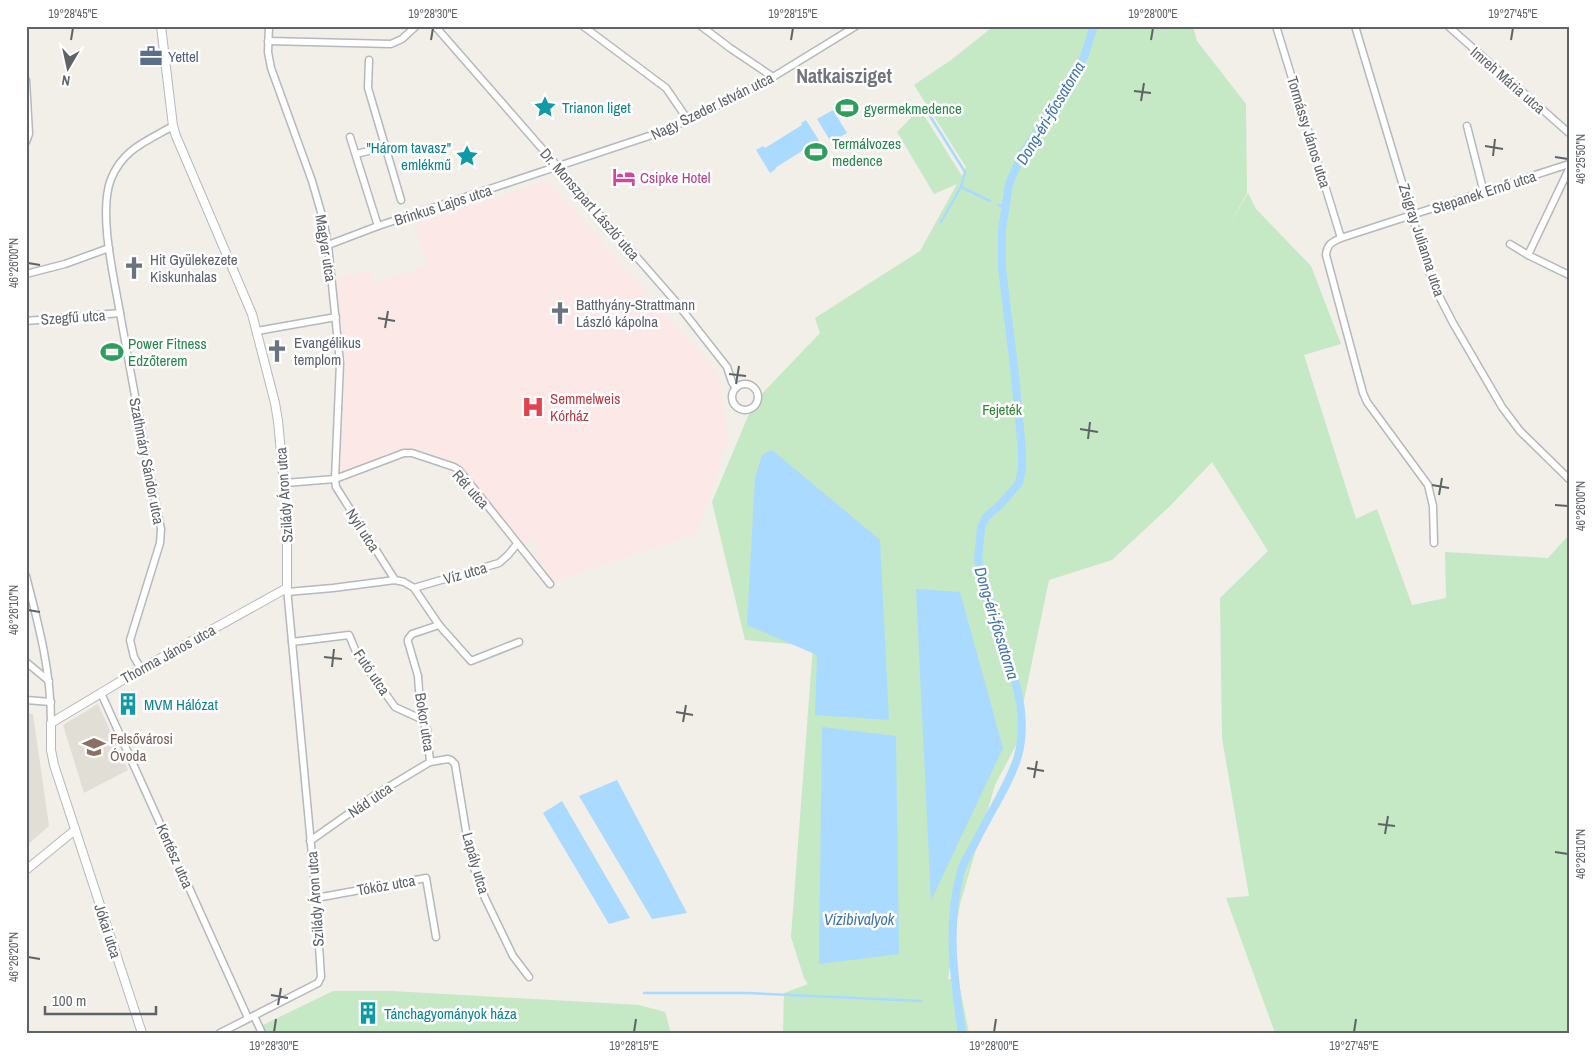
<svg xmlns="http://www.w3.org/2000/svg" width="1595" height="1059" font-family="'Archivo Narrow',sans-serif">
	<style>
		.education { fill: #e1ded6 }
		.medical { fill: #fce8e6 }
		.green { fill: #c5e8c5 }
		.water { fill: #aadaff }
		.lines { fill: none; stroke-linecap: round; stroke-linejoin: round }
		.stream { stroke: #aadaff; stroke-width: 2.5 }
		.canal { stroke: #aadaff; stroke-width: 8 }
		.minor-casing { stroke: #b5b8bc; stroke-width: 9 }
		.tertiary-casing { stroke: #b5b8bc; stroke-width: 10 }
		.minor { stroke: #fff; stroke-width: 6 }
		.tertiary { stroke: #fff; stroke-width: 8 }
		.ticks { fill: none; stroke: #5f6368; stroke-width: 2 }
		.labels { text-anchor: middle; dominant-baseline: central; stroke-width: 5; stroke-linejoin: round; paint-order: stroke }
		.service-label { font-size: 15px; fill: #4e5e75; stroke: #fff; text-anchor: start }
		.street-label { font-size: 15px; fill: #5f6368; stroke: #fff }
		.culture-label { font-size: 15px; fill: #0d838f; stroke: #fff; text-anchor: start }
		.leisure-label { font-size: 15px; fill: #27864d; stroke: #fff; text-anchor: start }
		.hotel-label { font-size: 15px; fill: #b23c85; stroke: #fff; text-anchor: start }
		.worship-label { font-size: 15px; fill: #5b616d; stroke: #fff; text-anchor: start }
		.health-label { font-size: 15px; fill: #be3a42; stroke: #fff; text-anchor: start }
		.park-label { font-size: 15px; fill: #348238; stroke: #fff }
		.education-label { font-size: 15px; fill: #785e54; stroke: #fff; text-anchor: start }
		.water-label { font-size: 16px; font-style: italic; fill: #4174aa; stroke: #fff }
		.district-label { font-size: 20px; font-weight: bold; fill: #70757a; stroke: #fff }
		.neatline { fill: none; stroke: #5f6368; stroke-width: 2 }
		.ticks-label { font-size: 12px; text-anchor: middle; fill: #5f6368 }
	</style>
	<rect width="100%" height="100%" fill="#f1efe8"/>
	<g class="education">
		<path d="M98 704 128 770 84 793 63 725Z"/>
		<path d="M26 713 33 714 49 826 26 846Z"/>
	</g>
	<path class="medical" d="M548 181 719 375 728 439 697 534 555 581 532 553 539 547 531 539 524 544 457 463 414 447 340 472 346 361 335 279 369 271 372 284 428 265 414 225Z"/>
	<g class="green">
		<path d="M994 26H1193L1197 41 1246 104 1247 193 1228 228 1248 193 1256 209 1311 266 1341 344 1304 355 1356 519 1377 509 1412 605 1446 598 1445 552 1548 558 1569 535V1033H1275L1226 898 1249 896 1222 738 1220 598 1268 551 1212 462 1171 505 1112 560 1049 580 1024 700 1016 705 1024 730 995 785 960 904 948 979H958L969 1033H783L784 993 808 984 804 978 791 937 813 646 745 640 712 502 754 402 820 333 815 318 920 251 957 184 934 194 897 132 920 109 962 176 966 167 914 85 951 60Z"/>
		<path d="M333 991H392L639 1005 665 1012 671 1033H266L263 1025Z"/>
	</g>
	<g class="water">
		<path d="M833 110 847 133 831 142 817 119Z"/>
		<path d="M806 120 820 142 814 146 813 144 775 168 776 169 770 173 756 150 763 146 765 148 802 125 801 123Z"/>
		<path d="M772 450 880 540 889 720 815 715 817 655 747 625 755 477 762 455Z"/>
		<path d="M916 589 960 592 1003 748 931 901Z"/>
		<path d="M822 727 896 736 899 954 819 964Z"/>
		<path d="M617 780 687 913 652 919 579 796Z"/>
		<path d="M562 801 630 918 609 924 543 813Z"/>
	</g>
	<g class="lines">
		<g class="stream">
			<path d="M925 108 965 172 961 187 990 201"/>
			<path d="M999 205 1004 207"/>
			<path d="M941 222 961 187"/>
			<path d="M644 993H747L921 1001"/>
		</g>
		<path class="canal" d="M962 1033C954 979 946 924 961 871 964 860 973 848 978 837 990 813 1011 781 1018 756 1024 734 1022 709 1017 688L978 560 981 528 986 517 1000 505 1019 483 1022 468V451L1015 375 1002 268V230L1009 184 1021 156 1073 78 1084 57 1094 26"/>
		<defs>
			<g id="minor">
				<path d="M269 26 268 52 271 68 312 181 323 219 328 245 340 363 335 479 336 487 395 580"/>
				<path d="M435 26 676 302 727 367 732 382 736 388"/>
				<path d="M583 26 666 88 688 120"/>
				<path d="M701 26 730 48 773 77"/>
				<path d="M1276 26 1341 238"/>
				<path d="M1355 26 1428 269 1437 292 1453 323 1502 407 1520 431 1569 479"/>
				<path d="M1448 26 1569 133"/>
				<path d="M268 41 391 44 402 39 416 26"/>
				<path d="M369 60 368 88 401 200"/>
				<path d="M26 80 29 134 26 142"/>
				<path d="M1467 126 1484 193"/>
				<path d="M350 137 378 226"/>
				<path d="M356 154 385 147"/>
				<path d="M1569 169 1528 255 1569 275"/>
				<path d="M1510 244 1528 255"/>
				<path d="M328 245 378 226 661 132 701 114 773 77 856 26"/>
				<path d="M26 274 65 264 109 248"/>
				<path d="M26 321 120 313"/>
				<path d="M257 331 336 317"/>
				<circle cx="745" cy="397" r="13"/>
				<path d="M285 483 335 479 404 453H412L454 467 459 470 550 584"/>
				<path d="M1434 543 1433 506 1428 485 1367 402 1363 393 1326 255C1327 244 1332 242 1341 238L1569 164"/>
				<path d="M26 576C39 626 51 671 51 723"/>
				<path d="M414 588 499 563 508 555 517 544"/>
				<path d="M287 592 333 588 395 580 404 582 414 588 439 625"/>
				<path d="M292 642 349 635 357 654 395 707 421 719"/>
				<path d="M26 662 49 681"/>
				<path d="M141 669 134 657 130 640 160 543 161 529C146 457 133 386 120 313 114 278 98 212 111 179 123 149 147 141 173 126"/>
				<path d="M101 693 248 1018"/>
				<path d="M26 700 51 702"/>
				<path d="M430 762 427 729 421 719 418 676 408 642V639L412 634 439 625 471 661 519 642"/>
				<path d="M310 841 375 795 430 762 448 759 451 760 455 764 468 843 476 875 485 898 513 956 529 977"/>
				<path d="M316 898 426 878 436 937"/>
				<path d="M254 1016 262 1033"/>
				<path d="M220 1033 318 983 321 977 316 898 287 588"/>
			</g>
			<g id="tertiary">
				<path d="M26 870 75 830"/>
				<path d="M142 1033 54 765 51 750V723L141 669 287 588V516L278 421 275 403 252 314 176 136 173 126 161 26"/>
			</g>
		</defs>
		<use href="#minor" class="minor-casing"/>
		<use href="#tertiary" class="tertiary-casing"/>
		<use href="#minor" class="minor"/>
		<use href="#tertiary" class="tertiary"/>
	</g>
	<path class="ticks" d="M71 40 73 28M431 40 433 28M791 40 793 28M1151 40 1153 28M1511 40 1513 28M1134 91 1151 93M1141 101 1144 83M1485 146 1503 149M1493 156 1495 139M1555 157 1568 159M28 263 40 265M378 318 395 321M385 328 388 311M729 374 746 376M736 384 739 366M1080 429 1098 432M1088 439 1090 422M1432 485 1449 488M1439 495 1442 478M1555 505 1568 506M28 610 40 612M324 657 342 659M332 667 334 649M676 712 693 715M683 722 686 705M1027 768 1044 771M1034 778 1037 761M1378 824 1395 826M1385 834 1388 816M1555 852 1568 854M28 957 40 959M271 995 288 998M278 1005 281 988M274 1032 276 1019M634 1032 636 1019M994 1032 996 1019M1354 1032 1356 1019"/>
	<defs>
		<symbol id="office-bare" viewBox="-9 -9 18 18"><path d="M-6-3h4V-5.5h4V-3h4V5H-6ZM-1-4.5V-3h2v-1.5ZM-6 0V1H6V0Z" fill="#5c6f8a" stroke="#fff" stroke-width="2.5" paint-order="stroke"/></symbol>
		<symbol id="sight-bare" viewBox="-9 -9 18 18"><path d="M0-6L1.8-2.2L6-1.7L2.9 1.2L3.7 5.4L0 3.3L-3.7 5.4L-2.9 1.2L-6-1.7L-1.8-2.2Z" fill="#0f9aa8" stroke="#fff" stroke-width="2.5" paint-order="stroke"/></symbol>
		<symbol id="stadium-bare" viewBox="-9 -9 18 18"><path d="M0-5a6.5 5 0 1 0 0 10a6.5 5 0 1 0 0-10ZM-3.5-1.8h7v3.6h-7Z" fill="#2e9e5b" stroke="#fff" stroke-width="2.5" paint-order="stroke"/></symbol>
		<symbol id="hotel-bare" viewBox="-9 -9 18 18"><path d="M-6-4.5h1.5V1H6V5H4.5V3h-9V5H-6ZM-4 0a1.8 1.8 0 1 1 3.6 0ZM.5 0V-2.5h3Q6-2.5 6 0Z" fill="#d1479c" stroke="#fff" stroke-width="2.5" paint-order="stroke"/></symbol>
		<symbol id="church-bare" viewBox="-9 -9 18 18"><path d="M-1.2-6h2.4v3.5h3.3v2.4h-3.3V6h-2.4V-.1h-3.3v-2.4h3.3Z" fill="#6b7280" stroke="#fff" stroke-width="2.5" paint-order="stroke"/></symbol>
		<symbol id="hospital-bare" viewBox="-9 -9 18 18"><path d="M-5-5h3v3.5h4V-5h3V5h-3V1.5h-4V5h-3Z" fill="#e0444e" stroke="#fff" stroke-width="2.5" paint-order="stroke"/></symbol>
		<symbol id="building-bare" viewBox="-9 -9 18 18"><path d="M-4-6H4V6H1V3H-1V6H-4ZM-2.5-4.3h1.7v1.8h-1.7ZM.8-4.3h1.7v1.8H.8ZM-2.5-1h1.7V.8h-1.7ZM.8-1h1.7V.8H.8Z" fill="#0f9aa8" stroke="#fff" stroke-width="2.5" paint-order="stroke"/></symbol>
		<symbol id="school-bare" viewBox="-9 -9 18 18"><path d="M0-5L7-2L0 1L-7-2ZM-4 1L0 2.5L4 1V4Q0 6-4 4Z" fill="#8d6e63" stroke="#fff" stroke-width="2.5" paint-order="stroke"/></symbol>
	</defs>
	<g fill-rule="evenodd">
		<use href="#office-bare" x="135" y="40" width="32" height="32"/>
		<use href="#sight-bare" x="529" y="91" width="32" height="32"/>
		<use href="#stadium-bare" x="831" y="92" width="32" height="32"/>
		<use href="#stadium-bare" x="800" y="136" width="32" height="32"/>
		<use href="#sight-bare" x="451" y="140" width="32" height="32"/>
		<use href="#hotel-bare" x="608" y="161" width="32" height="32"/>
		<use href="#church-bare" x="118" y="252" width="32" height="32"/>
		<use href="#church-bare" x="544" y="297" width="32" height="32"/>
		<use href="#church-bare" x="261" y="335" width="32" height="32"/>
		<use href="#stadium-bare" x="96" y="336" width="32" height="32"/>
		<use href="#hospital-bare" x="517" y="391" width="32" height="32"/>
		<use href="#building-bare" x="112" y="688" width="32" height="32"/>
		<use href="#school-bare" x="78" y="731" width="32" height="32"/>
		<use href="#building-bare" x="352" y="997" width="32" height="32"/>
	</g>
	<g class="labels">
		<g class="service-label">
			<text x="168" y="56">Yettel</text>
		</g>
		<g class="street-label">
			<text transform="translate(1508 80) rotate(41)">Imreh Mária utca</text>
			<text transform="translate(712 106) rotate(-26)">Nagy Szeder István utca</text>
			<text transform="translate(1309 132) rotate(73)">Tormássy János utca</text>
			<text transform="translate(1484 192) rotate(-18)">Stepanek Ernő utca</text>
			<text transform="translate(590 204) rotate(49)">Dr. Monszpart László utca</text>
			<text transform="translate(443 205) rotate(-18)">Brinkus Lajos utca</text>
			<text transform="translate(1422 240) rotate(72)">Zsigray Julianna utca</text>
			<text transform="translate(326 248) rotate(81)">Magyar utca</text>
			<text transform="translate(73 317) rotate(-4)">Szegfű utca</text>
			<text transform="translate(147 461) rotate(79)">Szathmáry Sándor utca</text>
			<text transform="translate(471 489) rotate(48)">Rét utca</text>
			<text transform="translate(284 495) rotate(-94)">Szilády Áron utca</text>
			<text transform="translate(363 530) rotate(57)">Nyíl utca</text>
			<text transform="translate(465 573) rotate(-16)">Víz utca</text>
			<text transform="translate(168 654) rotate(-29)">Thorma János utca</text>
			<text transform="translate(372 672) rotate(56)">Futó utca</text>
			<text transform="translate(425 722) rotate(81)">Bokor utca</text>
			<text transform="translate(370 800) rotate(-34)">Nád utca</text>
			<text transform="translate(175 856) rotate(66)">Kertész utca</text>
			<text transform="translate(476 863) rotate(74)">Lapály utca</text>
			<text transform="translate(386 885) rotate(-10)">Tóköz utca</text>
			<text transform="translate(315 899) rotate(-94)">Szilády Áron utca</text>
			<text transform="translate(108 931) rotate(72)">Jókai utca</text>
		</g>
		<g class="culture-label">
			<text x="562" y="107">Trianon liget</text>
			<text x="451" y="147" text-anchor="end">"Három tavasz"<tspan x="451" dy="17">emlékmű</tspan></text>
			<text x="144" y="704">MVM Hálózat</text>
			<text x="384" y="1013">Tánchagyományok háza</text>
		</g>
		<g class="leisure-label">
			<text x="864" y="108">gyermekmedence</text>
			<text x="832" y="143">Termálvozes<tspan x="832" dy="17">medence</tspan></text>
			<text x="128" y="343">Power Fitness<tspan x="128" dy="17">Edzőterem</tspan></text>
		</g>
		<g class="hotel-label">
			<text x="640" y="177">Csipke Hotel</text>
		</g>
		<g class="worship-label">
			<text x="150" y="259">Hit Gyülekezete<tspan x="150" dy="17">Kiskunhalas</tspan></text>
			<text x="576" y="304">Batthyány-Strattmann<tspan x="576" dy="17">László kápolna</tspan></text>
			<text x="294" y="342">Evangélikus<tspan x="294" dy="17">templom</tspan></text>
		</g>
		<g class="health-label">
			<text x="550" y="398">Semmelweis<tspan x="550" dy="17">Kórház</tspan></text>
		</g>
		<g class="park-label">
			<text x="1002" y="409">Fejeték</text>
		</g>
		<g class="education-label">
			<text x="110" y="738">Felsővárosi<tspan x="110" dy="17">Óvoda</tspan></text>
		</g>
		<g class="water-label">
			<text transform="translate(1050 113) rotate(-59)">Dong-éri-főcsatorna</text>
			<text transform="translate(997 623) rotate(73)">Dong-éri-főcsatorna</text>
			<text x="859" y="919">Vízibivalyok</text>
		</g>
		<g class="district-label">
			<text x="844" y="75">Natkaisziget</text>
		</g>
	</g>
	<rect width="1595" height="1059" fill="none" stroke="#ffffff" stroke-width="55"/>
	<g transform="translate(68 68) rotate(189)" stroke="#ffffff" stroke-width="4" paint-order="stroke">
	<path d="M0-4L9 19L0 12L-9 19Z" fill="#5f6368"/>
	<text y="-8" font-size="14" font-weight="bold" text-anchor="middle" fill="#5f6368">N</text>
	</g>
	<path d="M45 1006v8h111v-8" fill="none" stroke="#5f6368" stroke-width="2.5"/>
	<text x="52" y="1006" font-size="15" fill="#5f6368" stroke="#ffffff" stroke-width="4" paint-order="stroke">100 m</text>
	<rect x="28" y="28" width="1540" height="1004" class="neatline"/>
	<g class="ticks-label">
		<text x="73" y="18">19°28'45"E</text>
		<text x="433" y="18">19°28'30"E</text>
		<text x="793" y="18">19°28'15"E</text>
		<text x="1153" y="18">19°28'00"E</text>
		<text x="1513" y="18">19°27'45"E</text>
		<text transform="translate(1581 159) rotate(-90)" y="4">46°25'50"N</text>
		<text transform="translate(14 263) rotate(-90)" y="4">46°26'00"N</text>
		<text transform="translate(1581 506) rotate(-90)" y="4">46°26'00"N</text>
		<text transform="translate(14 610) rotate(-90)" y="4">46°26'10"N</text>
		<text transform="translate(1581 854) rotate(-90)" y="4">46°26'10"N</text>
		<text transform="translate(14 957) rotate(-90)" y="4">46°26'20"N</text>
		<text x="274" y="1050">19°28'30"E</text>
		<text x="634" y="1050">19°28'15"E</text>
		<text x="994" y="1050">19°28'00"E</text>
		<text x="1354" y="1050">19°27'45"E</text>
	</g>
</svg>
